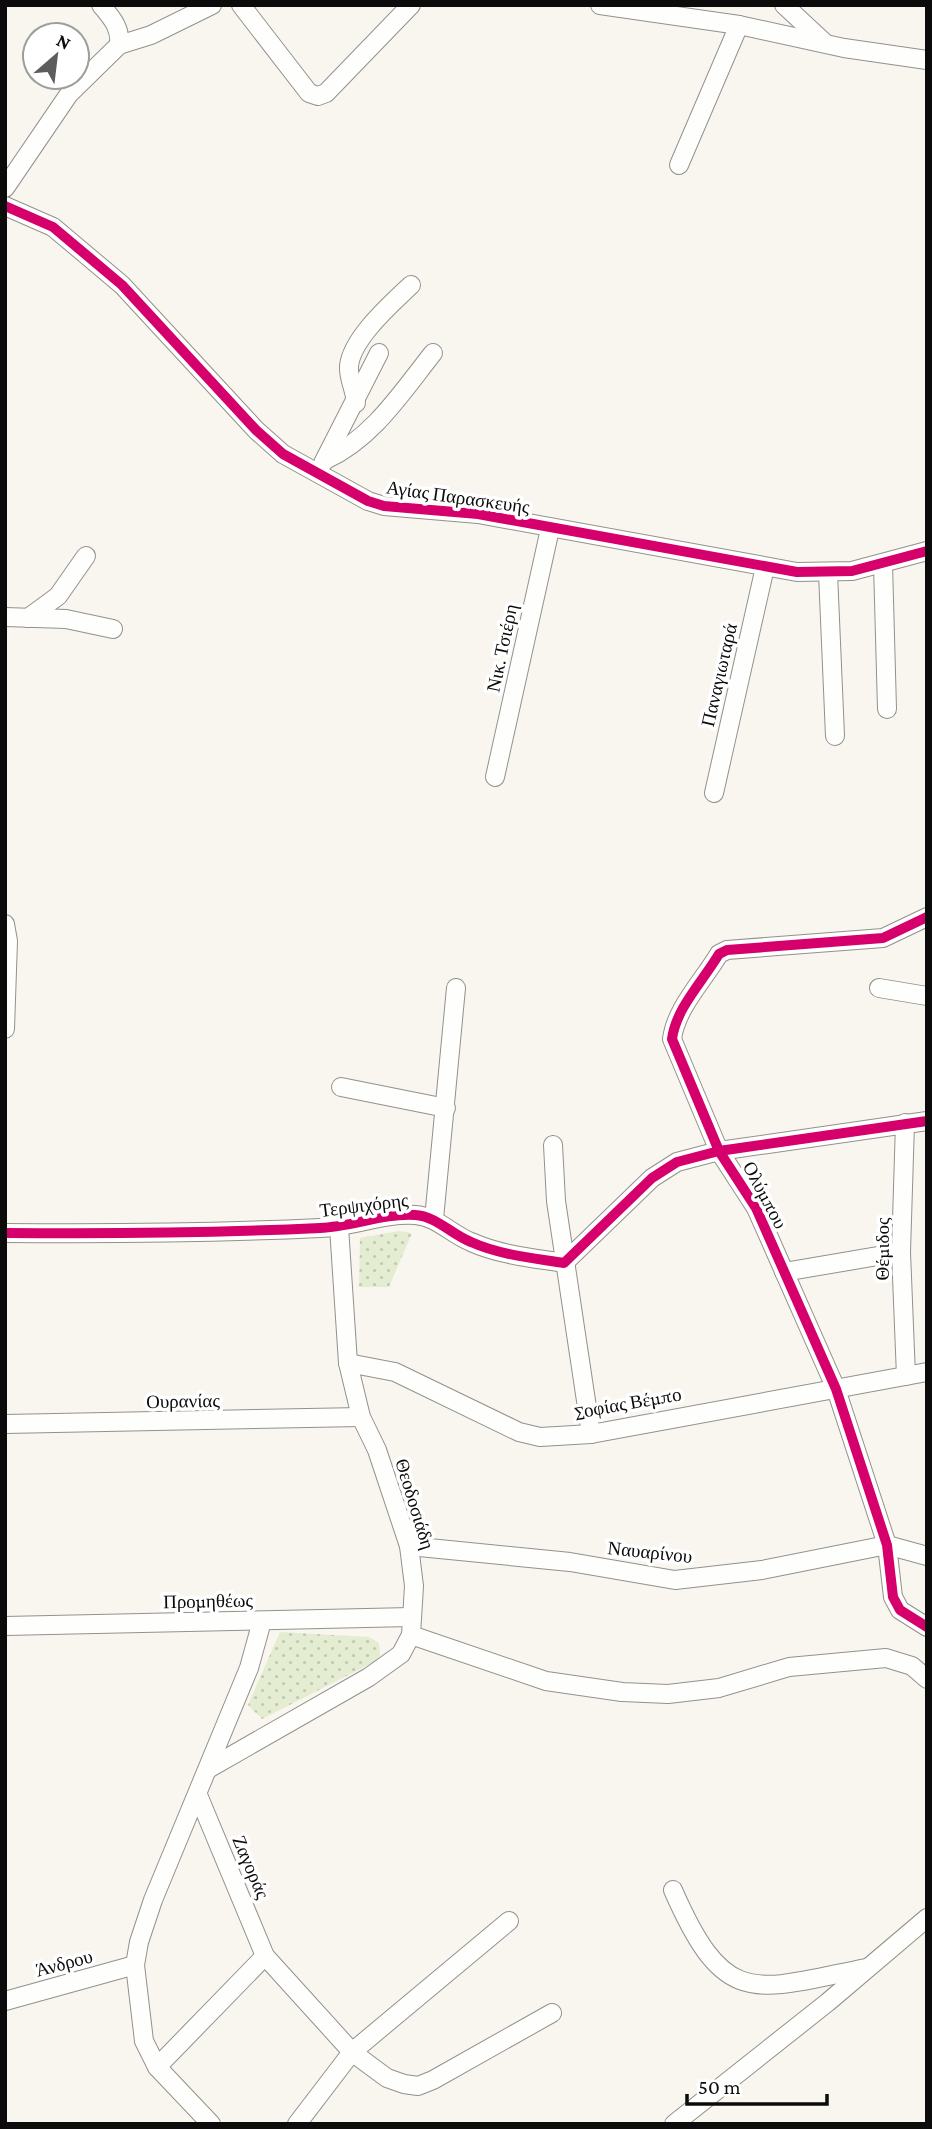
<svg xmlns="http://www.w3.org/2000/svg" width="932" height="2129" font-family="'Crimson Pro',serif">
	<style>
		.grass { fill: url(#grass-dots) }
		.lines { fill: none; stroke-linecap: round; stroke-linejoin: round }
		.minor-casing { stroke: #92918e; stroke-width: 20 }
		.minor { stroke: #fefefd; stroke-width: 18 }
		.cycleway-casing { stroke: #fff; stroke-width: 15 }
		.cycleway { stroke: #d6006c; stroke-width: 10 }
		.labels { text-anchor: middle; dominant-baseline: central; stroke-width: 7; stroke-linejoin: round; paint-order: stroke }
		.street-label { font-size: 19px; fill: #0b0b0b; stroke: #fff }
	</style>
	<defs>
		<pattern id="grass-dots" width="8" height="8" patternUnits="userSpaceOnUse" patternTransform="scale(1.75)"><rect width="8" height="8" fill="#e4ecd1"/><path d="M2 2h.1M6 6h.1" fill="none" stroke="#c2c9b2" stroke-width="1.8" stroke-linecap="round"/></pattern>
	</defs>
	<rect width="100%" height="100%" fill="#f9f6ef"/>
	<g class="grass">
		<path d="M399 1231 412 1233 389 1287H359L360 1238Z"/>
		<path d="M280 1632 369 1637 379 1643 380 1656 374 1662 262 1719 248 1705Z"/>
	</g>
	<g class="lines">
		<defs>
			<g id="minor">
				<path d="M101 5C112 18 121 28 119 45"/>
				<path d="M241 5 309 93 318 96 326 93 411 5"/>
				<path d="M600 5 739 25 844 48 927 60"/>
				<path d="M784 5 825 43"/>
				<path d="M679 165 739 25"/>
				<path d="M5 188 69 94 119 45 151 35 212 5"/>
				<path d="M5 206 53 227 122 285 256 430 283 454 368 501 384 506 478 514 797 572 852 571 927 551"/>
				<path d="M356 403C355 390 348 378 349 366 352 338 391 304 411 285"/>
				<path d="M325 460C372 439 402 392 433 353"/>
				<path d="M323 463 379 353"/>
				<path d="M883 564 887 709"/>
				<path d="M828 573 835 736"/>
				<path d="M5 617 66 619 113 629"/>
				<path d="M28 618 58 596 86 556"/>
				<path d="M495 777 550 529"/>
				<path d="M714 793 765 567"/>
				<path d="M927 917 883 938 727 950 719 954C703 981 676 1008 672 1039L719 1151 756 1208 836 1389 887 1545 893 1597 900 1610 927 1627"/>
				<path d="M5 924 8 941 5 1029"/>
				<path d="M879 988 927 996"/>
				<path d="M341 1087 446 1108"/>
				<path d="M905 1123 901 1252 906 1376"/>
				<path d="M553 1145 556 1201 591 1434"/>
				<path d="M434 1219 456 988"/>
				<path d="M5 1233C110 1234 215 1233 320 1228 352 1227 383 1213 415 1215 436 1216 451 1234 471 1242 500 1255 533 1258 564 1263L652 1178 677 1162 719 1151 927 1121"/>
				<path d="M784 1272 901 1252"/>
				<path d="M348 1363 395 1372 519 1432 540 1437 591 1434 927 1372"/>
				<path d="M5 1424 361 1417"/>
				<path d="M409 1546 570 1562 675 1580 762 1570 887 1545 927 1556"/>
				<path d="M5 1626 411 1617"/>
				<path d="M411 1635 546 1681 622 1692 668 1694 719 1688 789 1667 886 1658 912 1666 927 1679"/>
				<path d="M208 1769 369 1677 401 1654 411 1635 414 1586 409 1546 377 1450 361 1417 348 1363 339 1227"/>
				<path d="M198 1795 265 1956 352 2052 368 2064 387 2078 404 2084 418 2086 433 2080 552 2013"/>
				<path d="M673 1890C725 2009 753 1991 866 1968"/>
				<path d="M5 2001 135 1965"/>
				<path d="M157 2067 265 1956"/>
				<path d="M211 2124 157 2067 144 2041 135 1965 139 1942 153 1900 249 1668 262 1621"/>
				<path d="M297 2124 352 2052 509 1921"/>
				<path d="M674 2124 828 2002 927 1918"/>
			</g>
		</defs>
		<use href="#minor" class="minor-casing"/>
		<use href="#minor" class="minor"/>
		<defs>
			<g id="cycleway">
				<path d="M5 206 53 227 122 285 256 430 283 454 368 501 384 506 478 514 797 572 852 571 927 551"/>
				<path d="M927 917 883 938 727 950 719 954C703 981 676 1008 672 1039L719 1151 756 1208 836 1389 887 1545 893 1597 900 1610 927 1627"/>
				<path d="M5 1233C110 1234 215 1233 320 1228 352 1227 383 1213 415 1215 436 1216 451 1234 471 1242 500 1255 533 1258 564 1263L652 1178 677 1162 719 1151 927 1121"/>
			</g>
		</defs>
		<use href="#cycleway" class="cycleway-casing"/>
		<use href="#cycleway" class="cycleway"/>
	</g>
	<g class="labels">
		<g class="street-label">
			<text transform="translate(458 497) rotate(8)">Αγίας Παρασκευής</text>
			<text transform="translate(502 648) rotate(-78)">Νικ. Τσιέρη</text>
			<text transform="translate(719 675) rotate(-77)">Παναγιωταρά</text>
			<text transform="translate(765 1195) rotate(62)">Ολύμπου</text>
			<text transform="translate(364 1205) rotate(-7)">Τερψιχόρης</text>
			<text transform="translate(882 1249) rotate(-90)">Θέμιδος</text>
			<text transform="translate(183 1401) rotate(-1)">Ουρανίας</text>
			<text transform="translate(628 1403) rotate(-10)">Σοφίας Βέμπο</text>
			<text transform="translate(415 1504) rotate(73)">Θεοδοσιάδη</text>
			<text transform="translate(650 1552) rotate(6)">Ναυαρίνου</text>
			<text transform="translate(208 1601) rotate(-1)">Προμηθέως</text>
			<text transform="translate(251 1867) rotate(67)">Ζαγοράς</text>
			<text transform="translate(64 1963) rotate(-15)">Άνδρου</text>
		</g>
	</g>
	<rect width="932" height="2129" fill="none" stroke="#0b0b0b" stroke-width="14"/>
	<g transform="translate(56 56) rotate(28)"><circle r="33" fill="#ffffff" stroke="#9d9d9d" stroke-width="2"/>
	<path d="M0-5L12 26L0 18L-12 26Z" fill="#5e5d5b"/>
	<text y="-10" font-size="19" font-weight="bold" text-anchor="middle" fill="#0b0b0b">N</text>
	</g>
	<path d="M687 2094v10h140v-10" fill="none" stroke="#0b0b0b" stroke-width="3.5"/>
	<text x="698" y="2094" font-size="21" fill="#0b0b0b" stroke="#ffffff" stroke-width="5" paint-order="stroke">50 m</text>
</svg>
